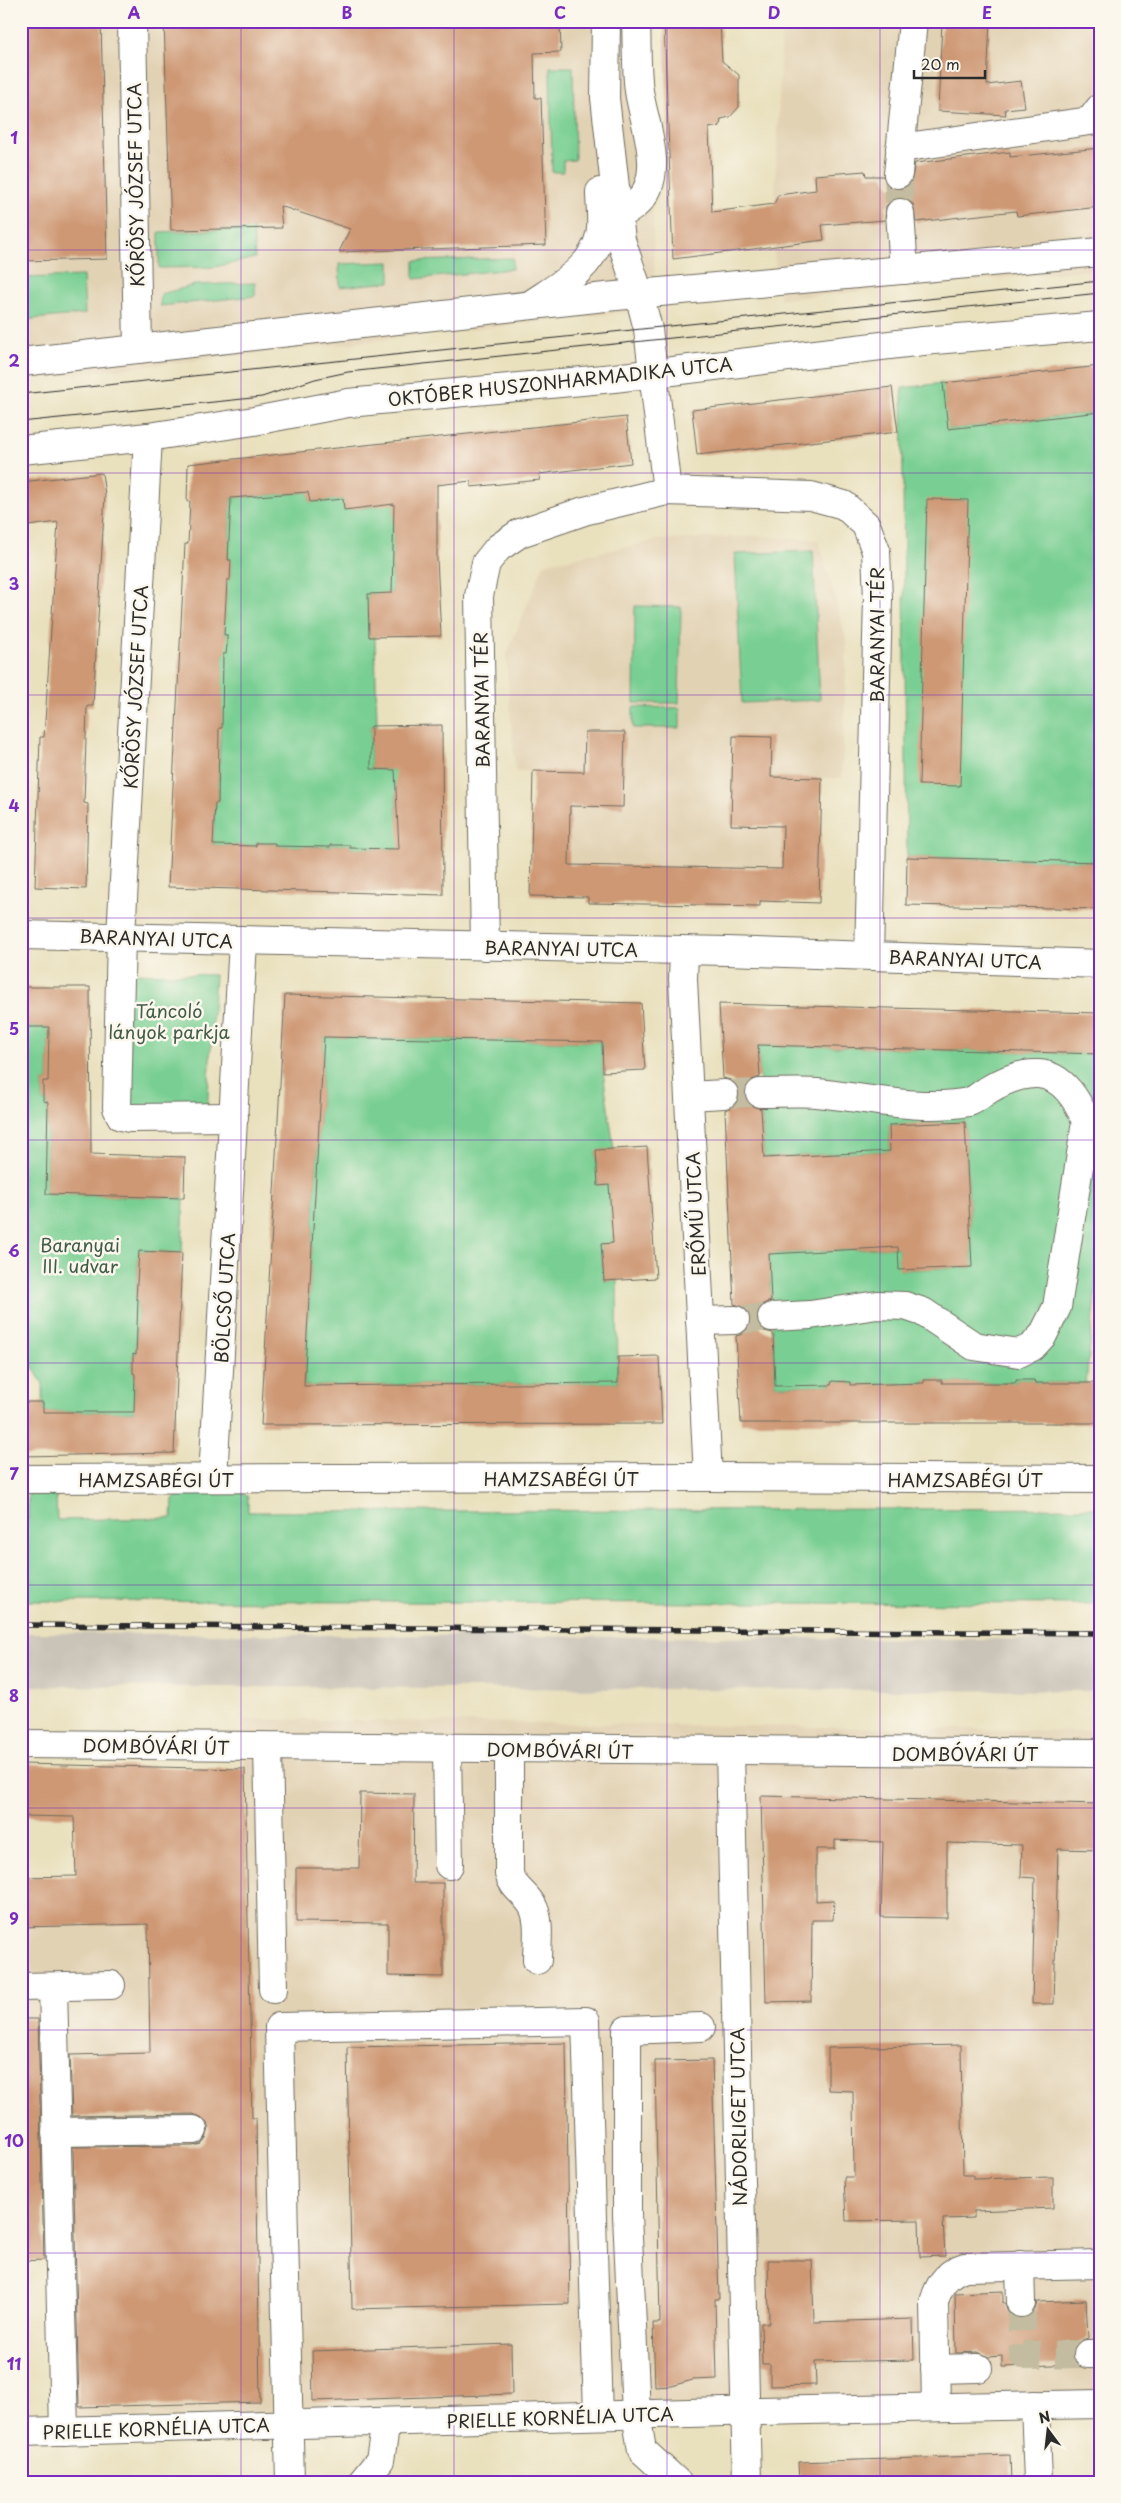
<svg xmlns="http://www.w3.org/2000/svg" width="1121" height="2503" font-family="'Playpen Sans',sans-serif">
	<style>
		.built { fill: #e2d2b4 }
		.industrial { fill: #cac3b8 }
		.green { fill: #79cf93; stroke: #527d5f }
		.building { fill: #ce9875 }
		.lines { fill: none; stroke-linecap: round; stroke-linejoin: round }
		.minor-tunnel { stroke: #c3bca0; stroke-width: 28; stroke-dasharray: 28 14; stroke-linecap: butt }
		.minor-casing { stroke: #6e6a5e; stroke-width: 30 }
		.major-casing { stroke: #6e6a5e; stroke-width: 30 }
		.minor { stroke: #fff; stroke-width: 28 }
		.major { stroke: #fff; stroke-width: 28 }
		.tram { stroke: #2b2b2b; stroke-width: 1 }
		.rail-casing { stroke: #2b2b2b; stroke-width: 5.5 }
		.rail { stroke: #fbf7ec; stroke-width: 4; stroke-dasharray: 11; stroke-linecap: butt }
		.grid { fill: none; stroke: #7b2cbf; stroke-width: 1; stroke-opacity: 0.55 }
		.labels { text-anchor: middle; dominant-baseline: central; stroke-width: 5; stroke-linejoin: round; paint-order: stroke }
		.street-label { font-size: 18px; fill: #2b2b2b; stroke: #fbf7ec }
		.park-label { font-size: 18px; fill: #425c4a; stroke: #fbf7ec }
		.neatline { fill: none; stroke: #7b2cbf; stroke-width: 2 }
		.grid-label { font-size: 16px; text-anchor: middle; font-weight: bold; fill: #7b2cbf }
	</style>
	<rect width="100%" height="100%" fill="#fbf7ec"/>
	<filter id="ink" filterUnits="userSpaceOnUse"><feTurbulence type="fractalNoise" baseFrequency=".02" numOctaves="2"/><feDisplacementMap in="SourceGraphic" scale="10" xChannelSelector="R" yChannelSelector="G"/><feConvolveMatrix kernelMatrix="1 2 1 2 8 2 1 2 1" color-interpolation-filters="sRGB"/></filter>
	<filter id="wash" filterUnits="userSpaceOnUse"><feTurbulence type="fractalNoise" baseFrequency=".0096" numOctaves="4" result="noise"/><feDisplacementMap in="SourceGraphic" scale="20" xChannelSelector="R" yChannelSelector="G"/><feGaussianBlur stdDeviation="1.12" result="paint"/><feColorMatrix in="noise" values="0 0 0 0 0 0 0 0 0 0 0 0 0 0 0 0 0 1.4 0 .05"/><feComposite in="paint" operator="in"/></filter>
	<g filter="url(#wash)">
		<rect width="100%" height="100%" fill="#e9e0bd"/>
		<g class="built">
			<path d="M21 21H646L656 309 21 380Z"/>
			<path d="M782 21H1100V269L780 299 773 246Z"/>
			<path d="M758 536 819 540 847 642 842 778H822L819 903 760 901V906L588 903V897L530 896 533 771H515L506 656 544 564 658 540Z"/>
			<path d="M244 1719 1100 1731V2395L52 2422 42 2057 21 2058V1877L248 1871Z"/>
		</g>
		<path class="industrial" d="M21 1633 1100 1640V1691L21 1686Z"/>
		<g class="green">
			<path d="M550 67H573L575 160 563 161V172H552Z"/>
			<path d="M253 229 255 258 215 267 159 268V232Z"/>
			<path d="M513 258 512 269 414 279V261Z"/>
			<path d="M390 262V282L340 287 339 264Z"/>
			<path d="M83 276 85 314 23 320 22 278Z"/>
			<path d="M255 283V296L160 306 161 294 195 285Z"/>
			<path d="M943 383 949 429 1100 412V862L907 857 902 388Z"/>
			<path d="M404 491 394 518 392 593 368 594 369 637H375L377 726H371V769L399 770 396 795 397 814 399 815 400 849 350 848V845H330V847L275 846V843H256V846L213 845 215 803 218 802 223 654 227 635H224L227 580H230L231 560H228L231 498 308 492 310 502 343 499 344 510 378 506Z"/>
			<path d="M813 551 820 700 742 703 735 554Z"/>
			<path d="M635 606 681 607 679 703H634Z"/>
			<path d="M633 707 680 708V728H633Z"/>
			<path d="M127 973 215 975 207 1113 131 1109Z"/>
			<path d="M21 1027H49L48 1081H43V1101L48 1102 46 1194 184 1198 182 1253 139 1251 136 1298 138 1299 136 1355H133V1373L135 1374 134 1412H43V1384L21 1348Z"/>
			<path d="M324 1037 602 1042 603 1072 614 1149 596 1151 598 1185H609L613 1243 601 1244 604 1281 617 1280 618 1383 304 1386Z"/>
			<path d="M758 1045 1100 1054V1249L1086 1383H1035L1034 1380H1016V1383H942L941 1380H924V1383L850 1385V1382L832 1381 831 1385 775 1386 769 1254 898 1247 900 1270 972 1267 965 1122 889 1125 890 1151 764 1158Z"/>
			<path d="M241 1492 248 1497V1512L1100 1508V1604L21 1601V1519H28V1494H56L57 1520 172 1518 173 1499 180 1493Z"/>
		</g>
		<g id="blocks">
			<g class="building">
				<path d="M21 21H101L107 259 21 261Z"/>
				<path d="M164 21H560L561 52 534 53 535 98H541L546 245 339 252 350 229 280 206 282 228 171 230Z"/>
				<path d="M664 21H720L722 61 739 75V107L730 117 721 119 720 126 709 128 712 212 774 204 778 195 816 190 815 175 865 171 866 176H883L889 186 897 190 905 188 911 183 915 163 1010 152V157L1100 148V207L1017 216 1016 211 916 222 913 204 906 199 898 198 892 200 886 206 885 220 822 225 824 240 673 259Z"/>
				<path d="M942 21H990L987 85 1021 81 1025 107 1005 109 1006 115 938 111Z"/>
				<path d="M1100 366V412L948 429 943 383Z"/>
				<path d="M892 387 898 432 697 455 692 410Z"/>
				<path d="M626 417 631 463 539 474 540 480 471 487V481L437 485V559L441 636 369 637 368 594 392 593 394 504 344 510 343 499 310 502 308 492 231 498 228 560H231L230 580H227L224 635H227V645L226 654H223L222 728H219L218 803H215L213 845 256 846V843H275V846L330 847V845H350V848L399 849 395 770 371 769V726L442 725 443 895 168 887 185 544H188L190 501 187 502 188 464Z"/>
				<path d="M102 473 105 495 93 706H87L84 803 88 804 86 889 35 887 40 737H44L58 522 21 527V482Z"/>
				<path d="M927 499 968 500 960 786 919 785Z"/>
				<path d="M585 732H625L623 807 570 806 569 865 782 869 783 826 731 825 733 736 772 737 771 777 822 778 819 903 760 901V906L588 903V897L530 896 533 771 584 772Z"/>
				<path d="M907 857 1100 862V909L906 905Z"/>
				<path d="M21 987H90L91 1154 185 1157 184 1198 46 1194 48 1102 43 1101V1081H48L49 1027H21Z"/>
				<path d="M285 995 641 1003 645 1070 603 1072 602 1042 324 1037 304 1386 618 1383V1357L659 1356 662 1424 261 1425Z"/>
				<path d="M719 1004 1100 1013V1054L758 1045 760 1077 752 1080 746 1086 744 1093 746 1100 752 1106 761 1109 764 1158 890 1151 889 1125 965 1122 972 1267 899 1270 898 1247 769 1254 771 1301 763 1304 758 1310 756 1317 759 1326 764 1331 773 1333 775 1386 831 1385 832 1381 850 1382V1385L924 1383V1380H942V1383H1016V1380H1034L1035 1383H1100V1423H741L736 1336 743 1334 748 1328 751 1319 748 1311 743 1307 734 1304 725 1110 733 1107 738 1101 740 1094 737 1085 731 1080 723 1078Z"/>
				<path d="M647 1147 656 1278 604 1281 601 1244 613 1243 609 1185 598 1186 596 1150Z"/>
				<path d="M139 1251 182 1253 174 1453 21 1456V1402H43V1412H134L135 1374 133 1373V1354L136 1355 138 1299H136Z"/>
				<path d="M21 1764 245 1769 252 2118H256L260 2402 79 2407 73 2147 193 2146 201 2144 206 2138 209 2129 207 2122 201 2117 193 2114 72 2116 70 2055 150 2053 148 1924 21 1927V1877L76 1876 74 1817 21 1816Z"/>
				<path d="M360 1793 414 1794 413 1883H443V1977L388 1976V1923L296 1922V1868H359Z"/>
				<path d="M761 1796 1100 1804V1850L1058 1849 1054 2004H1032L1035 1878 1021 1877 1022 1845 947 1843V1918L881 1917 883 1842 835 1840V1849H816V1901L834 1900 833 1920H812L811 2001 766 2002Z"/>
				<path d="M21 2019H38L44 2260 21 2261Z"/>
				<path d="M566 2043 570 2304 352 2309 347 2047Z"/>
				<path d="M961 2045 963 2175H973V2179L1053 2177V2208L974 2211V2218L943 2219 945 2256 920 2257 919 2220 846 2221 844 2177H854L853 2091 828 2090V2048Z"/>
				<path d="M712 2060 719 2299H715L717 2379 693 2380 671 2386 655 2387 653 2323H660L655 2061Z"/>
				<path d="M768 2260H812L814 2322 913 2319 914 2360 815 2362 816 2385 770 2386V2364H762L761 2323H769Z"/>
				<path d="M1003 2291V2303H1005L1008 2312 1014 2317 1021 2319 1030 2316 1035 2310 1037 2302 1086 2300 1088 2338 1080 2341 1074 2347 1072 2354 1077 2364 1002 2367V2356L988 2357 978 2352 956 2353 955 2293Z"/>
				<path d="M511 2344 512 2394 313 2401 312 2351Z"/>
				<path d="M1010 2455 1011 2482H799L798 2462Z"/>
			</g>
		</g>
	</g>
	<g filter="url(#ink)">
		<use href="#blocks" fill-opacity="0" stroke="#6e6a5e" stroke-width="1"/>
		<g class="lines">
			<g class="minor-tunnel">
				<path d="M898 174 900 213"/>
				<path d="M724 1094 760 1093"/>
				<path d="M735 1320 772 1317"/>
				<path d="M1021 2303 1023 2355 1088 2354"/>
			</g>
			<defs>
				<g id="minor">
					<path d="M132 21 138 349"/>
					<path d="M606 21 605 98 621 240 639 294 648 329 667 491"/>
					<path d="M900 148 1090 121 1100 108"/>
					<path d="M898 174 913 21"/>
					<path d="M900 213 904 270"/>
					<path d="M619 215C624 212 631 209 635 205 668 178 644 125 639 91 636 68 637 44 636 21"/>
					<path d="M530 305C556 287 593 269 600 235 603 222 600 206 600 192"/>
					<path d="M148 437 121 936 117 1108 121 1116 129 1118 234 1117"/>
					<path d="M21 935 727 951 1100 964"/>
					<path d="M485 946 479 596 486 563 498 548 520 533 584 511 667 491 811 496 844 505 866 525 876 551 878 599 869 955"/>
					<path d="M684 951 683 979 708 1477"/>
					<path d="M760 1093C779 1093 799 1092 817 1093 868 1098 918 1111 969 1102 975 1100 982 1094 988 1090 1003 1081 1021 1073 1038 1074 1063 1075 1079 1102 1086 1122L1057 1307 1043 1335 1032 1347 1019 1353 974 1346 923 1312 905 1306 877 1305 810 1315 772 1317"/>
					<path d="M689 1096 724 1094"/>
					<path d="M700 1321 735 1320"/>
					<path d="M213 1478 243 941"/>
					<path d="M21 1479 708 1477 1100 1479"/>
					<path d="M21 1744 1100 1753"/>
					<path d="M268 1747 273 1989"/>
					<path d="M447 1749 449 1865"/>
					<path d="M509 1749V1874C513 1888 525 1893 532 1905 541 1920 537 1943 537 1960"/>
					<path d="M730 1751 747 2482"/>
					<path d="M21 1987 111 1985"/>
					<path d="M53 1987 64 2431"/>
					<path d="M56 2132 193 2130"/>
					<path d="M1020 2265 1021 2303"/>
					<path d="M1088 2354H1100"/>
					<path d="M935 2369 978 2368"/>
					<path d="M1035 2405 1038 2482"/>
					<path d="M936 2407 934 2302C939 2284 948 2272 965 2267L1100 2264"/>
					<path d="M21 2432 760 2411 1100 2404"/>
					<path d="M290 2482 279 2027 586 2021 598 2415"/>
					<path d="M362 2482 380 2460 386 2422"/>
					<path d="M677 2482 642 2450 636 2414 627 2215V2030L701 2027"/>
				</g>
				<g id="major">
					<path d="M21 362 605 297 1100 252"/>
					<path d="M21 450 148 437 254 421 348 403 614 378 923 341 1100 326"/>
				</g>
			</defs>
			<use href="#minor" class="minor-casing"/>
			<use href="#major" class="major-casing"/>
			<use href="#minor" class="minor"/>
			<use href="#major" class="major"/>
			<g class="tram">
				<path d="M21 394 1100 281"/>
				<path d="M21 422 262 397 315 379 348 372 1100 293"/>
			</g>
			<defs>
				<path id="rail" d="M21 1625 1100 1633"/>
			</defs>
			<use href="#rail" class="rail-casing"/>
			<use href="#rail" class="rail"/>
		</g>
	</g>
	<path class="grid" d="M241 21V2482M454 21V2482M667 21V2482M880 21V2482M21 250H1100M21 473H1100M21 695H1100M21 918H1100M21 1140H1100M21 1363H1100M21 1585H1100M21 1808H1100M21 2030H1100M21 2253H1100"/>
	<g class="labels">
		<g class="street-label">
			<text transform="translate(135 185) rotate(-91)">KŐRÖSY JÓZSEF UTCA</text>
			<text transform="translate(560 381) rotate(-6)">OKTÓBER HUSZONHARMADIKA UTCA</text>
			<text transform="translate(876 635) rotate(-90)">BARANYAI TÉR</text>
			<text transform="translate(135 687) rotate(-87)">KŐRÖSY JÓZSEF UTCA</text>
			<text transform="translate(481 700) rotate(-91)">BARANYAI TÉR</text>
			<text transform="translate(156 938) rotate(2)">BARANYAI UTCA</text>
			<text transform="translate(561 948) rotate(1)">BARANYAI UTCA</text>
			<text transform="translate(965 959) rotate(2)">BARANYAI UTCA</text>
			<text transform="translate(695 1214) rotate(-93)">ERŐMŰ UTCA</text>
			<text transform="translate(224 1298) rotate(-87)">BÖLCSŐ UTCA</text>
			<text x="561" y="1478">HAMZSABÉGI ÚT</text>
			<text x="156" y="1479">HAMZSABÉGI ÚT</text>
			<text x="965" y="1479">HAMZSABÉGI ÚT</text>
			<text transform="translate(156 1746) rotate(1)">DOMBÓVÁRI ÚT</text>
			<text transform="translate(560 1750) rotate(1)">DOMBÓVÁRI ÚT</text>
			<text x="965" y="1753">DOMBÓVÁRI ÚT</text>
			<text transform="translate(738 2117) rotate(-91)">NÁDORLIGET UTCA</text>
			<text transform="translate(560 2417) rotate(-2)">PRIELLE KORNÉLIA UTCA</text>
			<text transform="translate(156 2428) rotate(-2)">PRIELLE KORNÉLIA UTCA</text>
		</g>
		<g class="park-label">
			<text x="169" y="1010">Táncoló<tspan x="169" dy="21">lányok parkja</tspan></text>
			<text x="80" y="1244">Baranyai<tspan x="80" dy="21">III. udvar</tspan></text>
		</g>
	</g>
	<rect width="1121" height="2503" fill="none" stroke="#fbf7ec" stroke-width="55"/>
	<g transform="translate(1048 2430) rotate(345)" stroke="#fbf7ec" stroke-width="4" paint-order="stroke">
	<path d="M0-4L9 19L0 12L-9 19Z" fill="#2b2b2b"/>
	<text y="-8" font-size="14" font-weight="bold" text-anchor="middle" fill="#2b2b2b">N</text>
	</g>
	<path d="M914 70v8h71v-8" fill="none" stroke="#2b2b2b" stroke-width="2.5"/>
	<text x="921" y="70" font-size="15" fill="#2b2b2b" stroke="#fbf7ec" stroke-width="4" paint-order="stroke">20 m</text>
	<rect x="28" y="28" width="1066" height="2448" class="neatline"/>
	<g class="grid-label">
		<text x="134" y="19">A</text>
		<text x="347" y="19">B</text>
		<text x="560" y="19">C</text>
		<text x="774" y="19">D</text>
		<text x="987" y="19">E</text>
		<text x="14" y="144">1</text>
		<text x="14" y="367">2</text>
		<text x="14" y="590">3</text>
		<text x="14" y="812">4</text>
		<text x="14" y="1035">5</text>
		<text x="14" y="1257">6</text>
		<text x="14" y="1480">7</text>
		<text x="14" y="1702">8</text>
		<text x="14" y="1925">9</text>
		<text x="14" y="2147">10</text>
		<text x="14" y="2370">11</text>
	</g>
</svg>
